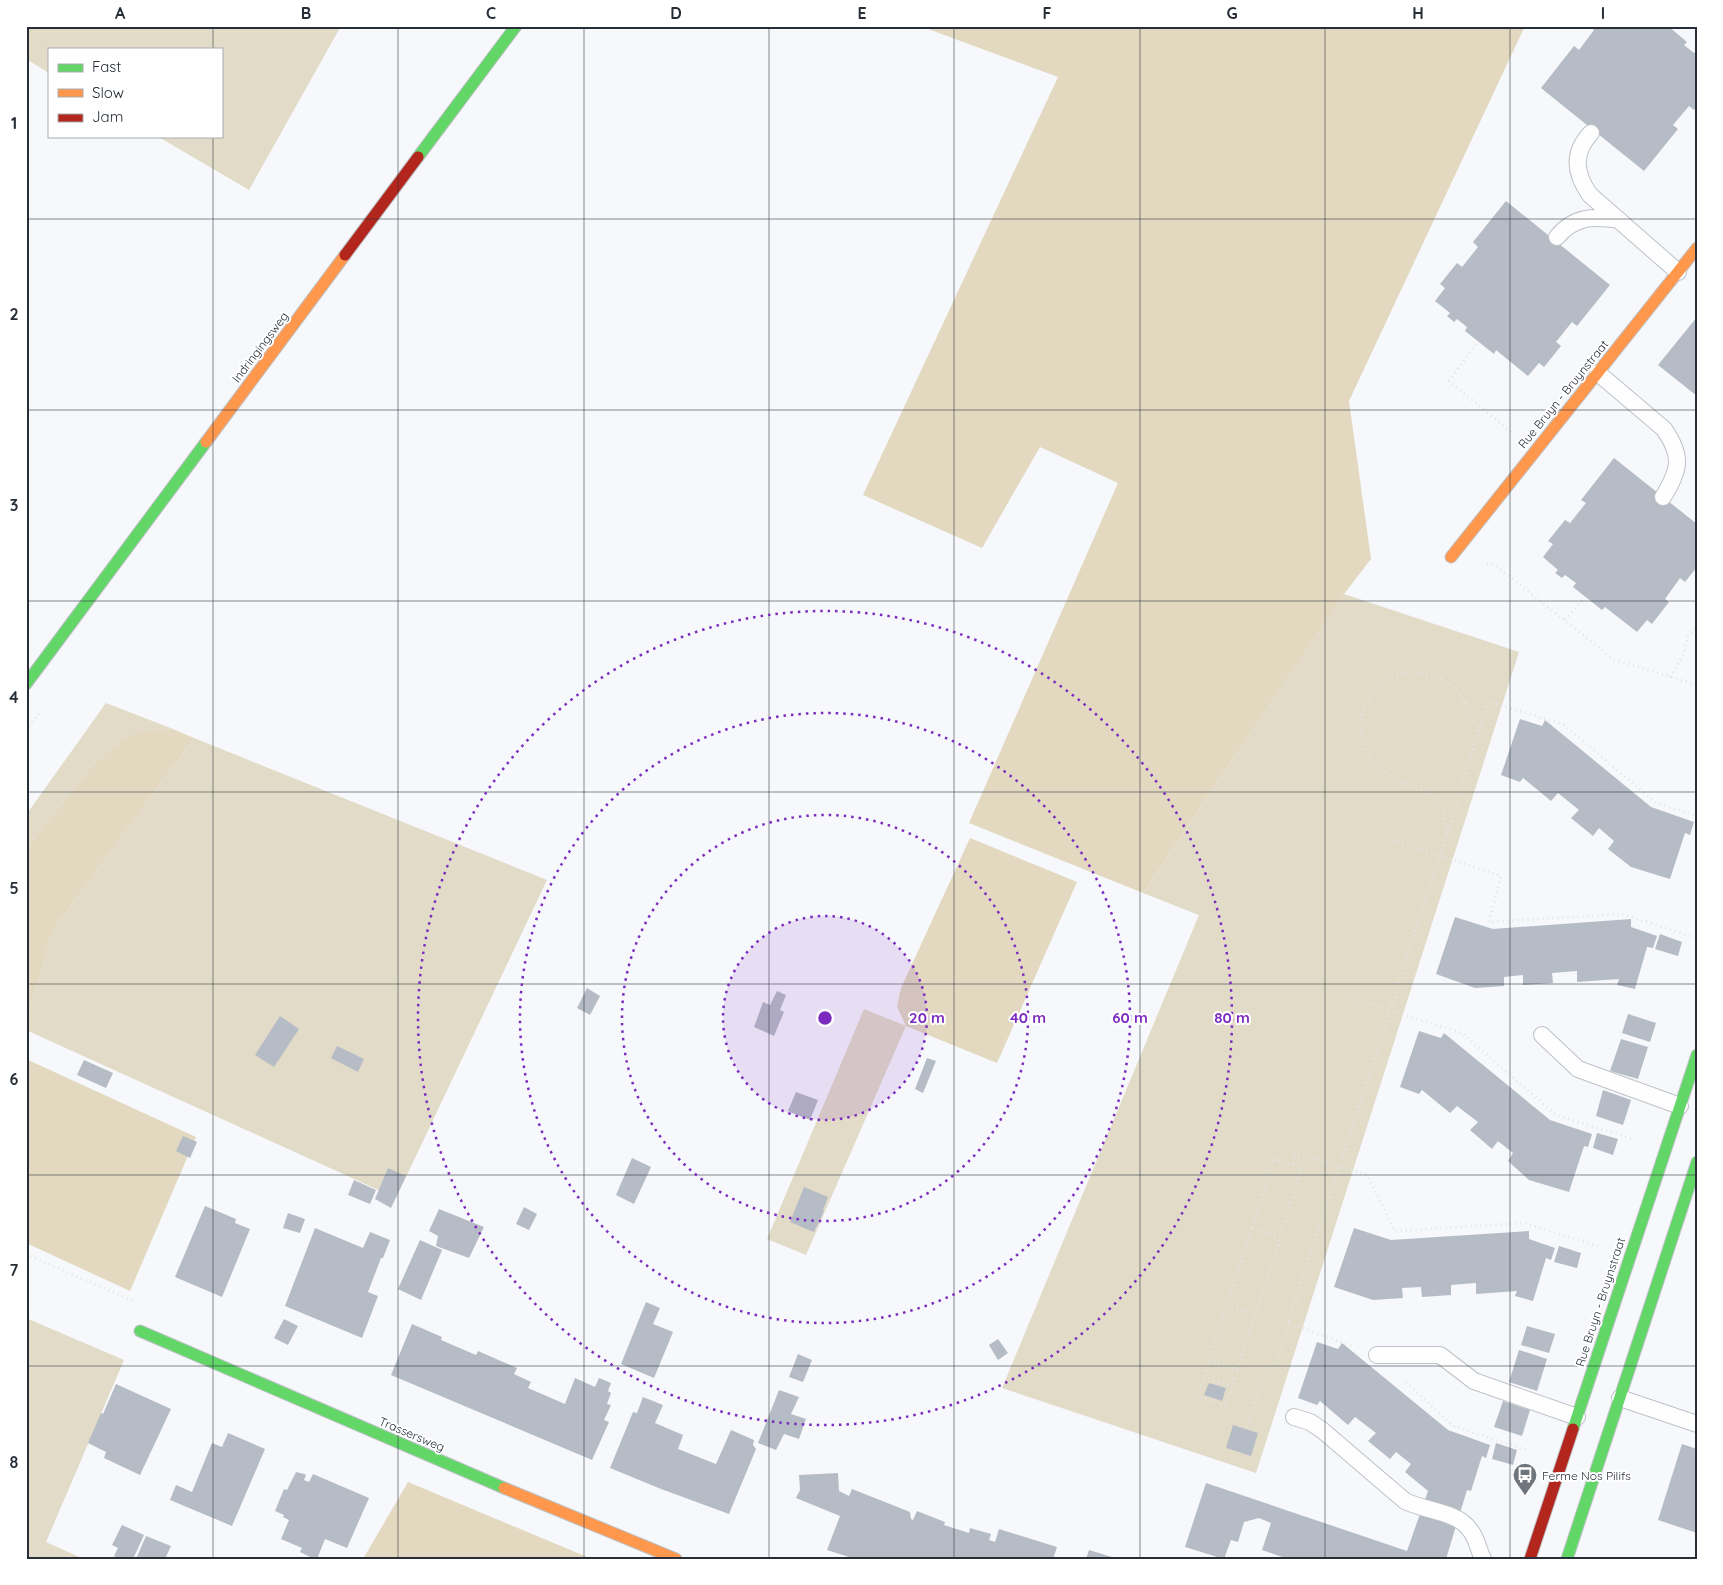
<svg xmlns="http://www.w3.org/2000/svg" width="1723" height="1585" font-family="Quicksand,sans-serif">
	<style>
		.green { fill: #e2dbc8 }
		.forest { fill: #e2d9c0 }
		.building { fill: #b6bcc5 }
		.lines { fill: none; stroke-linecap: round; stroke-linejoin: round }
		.lane-casing { stroke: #bec2c7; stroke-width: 18 }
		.fast-casing { stroke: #bec2c7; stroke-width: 13 }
		.slow-casing { stroke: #bec2c7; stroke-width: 13 }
		.jam-casing { stroke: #bec2c7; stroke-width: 13 }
		.path { stroke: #e3e4e5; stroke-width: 3; stroke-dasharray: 1 4; stroke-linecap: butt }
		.lane { stroke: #fefefe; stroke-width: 16 }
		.fast { stroke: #63d668; stroke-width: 11 }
		.slow { stroke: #ff974d; stroke-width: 11 }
		.jam { stroke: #b3261e; stroke-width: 11 }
		.grid { fill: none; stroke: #272e37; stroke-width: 1; stroke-opacity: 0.55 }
		.ring { fill: none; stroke: #7b2cbf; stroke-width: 2.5; stroke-dasharray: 2.5 5 }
		.labels { text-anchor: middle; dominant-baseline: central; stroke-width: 4; stroke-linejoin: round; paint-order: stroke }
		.street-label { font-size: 12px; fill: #272e37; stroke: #fff }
		.poi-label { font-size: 12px; fill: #272e37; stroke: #fff; text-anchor: start }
		.centre { fill: #7b2cbf; stroke: #fff; stroke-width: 2.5 }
		.ring-label { font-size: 15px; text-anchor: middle; font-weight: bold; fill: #7b2cbf; stroke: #fff; stroke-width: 4; stroke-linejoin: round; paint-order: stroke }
		.neatline { fill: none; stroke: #272e37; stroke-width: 2 }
		.grid-label { font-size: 16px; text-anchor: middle; font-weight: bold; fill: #272e37 }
	</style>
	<rect width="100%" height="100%" fill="#f6f8fb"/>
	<g class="green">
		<path d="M26 26H341L249 190 157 136H221V49H49V73L26 59Z"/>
		<path d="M1344 594 1519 652 1256 1473 1002 1388 1199 915 1143 893Z"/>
		<path d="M106 703 173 729 133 735 95 762 26 849V815Z"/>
		<path d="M194 738 547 880 396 1198 26 1030V1023L53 930Z"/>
		<path d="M864 1009 906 1026 806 1255 767 1239Z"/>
		<path d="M26 1318 124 1360 46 1542 84 1559H26Z"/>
	</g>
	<g class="forest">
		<path d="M920 26H1525L1349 401 1371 559 1344 594 1143 893 969 823 1118 483 1040 447 982 548 863 495 1058 77Z"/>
		<path d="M173 729 194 738 53 930 26 1023V849L95 762 133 734Z"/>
		<path d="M970 838 1077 882 997 1063 906 1026 897 1007 901 988Z"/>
		<path d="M26 1059 196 1137 130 1291 26 1243Z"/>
		<path d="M408 1482 592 1559H363Z"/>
	</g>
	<g class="building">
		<path d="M1589 26H1668L1687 42 1684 45 1694 53 1697 50V106L1694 110 1689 106 1673 125 1678 129 1644 171 1541 88 1574 46 1579 50 1594 30Z"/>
		<path d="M1506 201 1610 285 1577 326 1572 322 1556 342 1561 346 1544 367 1539 363 1528 376 1496 350 1494 354 1465 331 1467 327 1457 319 1454 322 1447 316 1450 313 1435 301 1445 288 1440 284 1457 263 1462 267 1478 247 1473 242Z"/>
		<path d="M1697 317V396L1658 365Z"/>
		<path d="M1614 458 1697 524V567L1685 582 1680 578 1665 599 1669 602 1652 624 1647 620 1637 632 1605 607 1602 610 1573 587 1576 583 1565 575 1562 578 1555 573 1558 570 1543 557 1553 544 1548 541 1565 520 1570 523 1586 503 1581 500Z"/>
		<path d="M1520 719 1542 726 1545 720 1651 807 1694 822 1690 835 1685 833 1670 879 1631 867 1608 849 1614 841 1599 828 1593 836 1571 818 1579 810 1558 793 1551 801 1523 778 1520 782 1501 775Z"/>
		<path d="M1455 917 1493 929 1631 919V927L1657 936 1653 948 1647 947 1635 989 1617 985 1619 979 1577 982V971L1552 973 1553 983 1523 985V975L1504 977V986L1475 988 1436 974Z"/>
		<path d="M1660 934 1682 942 1678 956 1655 949Z"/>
		<path d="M587 988 600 996 590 1015 577 1008Z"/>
		<path d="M777 991 786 995 780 1010 784 1012 774 1036 754 1027 763 1002 770 1005Z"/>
		<path d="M1628 1014 1656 1023 1650 1042 1622 1033Z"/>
		<path d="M280 1016 299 1029 274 1067 255 1055Z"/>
		<path d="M1419 1031 1441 1038 1444 1033 1550 1120 1592 1134 1588 1147 1584 1146 1569 1192 1529 1180 1508 1161 1513 1153 1498 1141 1492 1149 1470 1130 1478 1122 1457 1106 1450 1113 1422 1090 1419 1094 1400 1087Z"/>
		<path d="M1621 1039 1648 1047 1638 1079 1610 1071Z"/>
		<path d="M337 1046 364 1059 358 1072 331 1058Z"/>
		<path d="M927 1058 936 1061 923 1093 915 1089Z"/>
		<path d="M84 1060 113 1073 106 1088 77 1075Z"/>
		<path d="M1603 1090 1631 1100 1623 1125 1596 1116Z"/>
		<path d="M796 1092 818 1100 810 1120 788 1111Z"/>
		<path d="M1597 1133 1618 1139 1613 1155 1593 1148Z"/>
		<path d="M183 1136 197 1142 190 1158 176 1151Z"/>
		<path d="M632 1158 651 1167 634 1204 616 1195Z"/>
		<path d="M388 1168 406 1176 391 1208 375 1199Z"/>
		<path d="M354 1180 376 1190 370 1204 348 1195Z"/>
		<path d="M804 1187 828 1197 823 1210 824 1211 814 1232 790 1222Z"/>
		<path d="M205 1206 236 1219 235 1223 250 1229 222 1297 175 1277Z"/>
		<path d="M524 1207 537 1214 529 1230 516 1224Z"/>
		<path d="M439 1209 484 1227 469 1258 436 1246 438 1236 429 1231Z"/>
		<path d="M288 1213 305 1219 300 1233 283 1228Z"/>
		<path d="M315 1228 363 1248 370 1232 390 1240 383 1258H381L368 1292 378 1296 362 1338 285 1306Z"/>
		<path d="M1354 1228 1391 1240 1529 1231V1239L1555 1248 1551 1260 1546 1258 1533 1301 1515 1296 1517 1291 1476 1294V1283L1451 1285V1295L1422 1297 1421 1287 1402 1288 1403 1298 1373 1300 1334 1287Z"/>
		<path d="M420 1240 442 1250 421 1300 398 1289Z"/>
		<path d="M1559 1246 1581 1253 1577 1268 1554 1262Z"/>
		<path d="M646 1302 660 1308 653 1324 673 1332 654 1378 621 1364Z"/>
		<path d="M284 1319 298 1326 288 1345 274 1338Z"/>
		<path d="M412 1324 442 1337 441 1340 476 1355 478 1351 517 1368 514 1374 531 1382 528 1388 565 1404 575 1378 595 1387 599 1378 611 1383 608 1391 611 1393 607 1404 611 1405 604 1420 609 1422 592 1460 391 1375Z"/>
		<path d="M1527 1326 1555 1334 1549 1353 1521 1345Z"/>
		<path d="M998 1339 1008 1353 998 1360 989 1345Z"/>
		<path d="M1317 1342 1338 1349 1342 1343 1448 1430 1490 1445 1486 1458 1482 1456 1471 1491 1467 1490 1446 1559H1288L1262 1550 1271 1523 1259 1518 1244 1522 1238 1542 1231 1540 1224 1559 1185 1547 1206 1483 1407 1551 1428 1491 1405 1472 1411 1464 1396 1452 1390 1459 1368 1441 1376 1433 1355 1417 1348 1425 1320 1401 1317 1405 1298 1398Z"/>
		<path d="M1519 1350 1547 1359 1537 1391 1509 1382Z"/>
		<path d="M798 1354 812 1360 803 1382 789 1377Z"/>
		<path d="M1209 1383 1226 1388 1222 1401 1204 1395Z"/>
		<path d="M116 1384 171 1409 140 1475 104 1458 106 1452 88 1443 101 1413 103 1414Z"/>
		<path d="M779 1390 799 1397 791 1414 806 1419 799 1439 784 1434 776 1450 758 1443Z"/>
		<path d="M643 1397 663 1405 655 1423 683 1435 678 1449 716 1464 731 1430 754 1440 753 1445 756 1449 729 1514 661 1489 610 1468 633 1412 637 1413Z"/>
		<path d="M1503 1401 1530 1410 1522 1436 1494 1427Z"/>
		<path d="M1233 1425 1258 1433 1251 1456 1226 1448Z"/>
		<path d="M228 1433 265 1449 232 1526 170 1500 176 1485 192 1492 212 1443 222 1447Z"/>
		<path d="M1496 1443 1517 1450 1513 1465 1492 1459Z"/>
		<path d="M1682 1444 1697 1449V1533L1658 1520Z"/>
		<path d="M296 1472 304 1474 306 1475 304 1480 309 1482 313 1474 369 1498 347 1548 325 1539 317 1559H314L300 1552 302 1548 281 1539 289 1520 283 1517 284 1515 275 1511 284 1489 287 1490Z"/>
		<path d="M838 1473 839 1491 849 1496 852 1489 910 1512 911 1519 913 1520 917 1511 945 1522 944 1525 969 1533 970 1528 991 1534 989 1540 995 1542 999 1529 1057 1547 1053 1559H855L827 1550 840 1516 796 1498 800 1490 799 1475Z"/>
		<path d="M122 1525 144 1535 133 1559H120L114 1556 118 1548 112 1545Z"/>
		<path d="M146 1536 171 1546 165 1559H136Z"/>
		<path d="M1089 1550 1115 1558V1559H1086Z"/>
	</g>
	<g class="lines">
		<defs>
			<g id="lane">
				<path d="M1591 133C1572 153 1575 174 1590 195L1678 272"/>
				<path d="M1557 237C1574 216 1594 216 1619 220"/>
				<path d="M1598 373 1664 429C1683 456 1680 470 1663 497"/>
				<path d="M1542 1035 1578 1069 1680 1106"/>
				<path d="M1377 1355H1440L1474 1381 1577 1417"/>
				<path d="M1620 1398 1697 1424"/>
				<path d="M1294 1417 1310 1422 1322 1430 1405 1501C1425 1511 1457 1511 1470 1530 1477 1538 1478 1549 1483 1559"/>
			</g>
			<g id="fast">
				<path d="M418 157 516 26"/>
				<path d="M26 684 206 442"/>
				<path d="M140 1331 504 1488"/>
				<path d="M1573 1429 1697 1055"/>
				<path d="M1567 1559 1697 1162"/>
			</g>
			<g id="slow">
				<path d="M206 442 345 255"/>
				<path d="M1451 557 1697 248"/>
				<path d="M504 1488 676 1559"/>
			</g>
			<g id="jam">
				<path d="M345 255 418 157"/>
				<path d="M1530 1559 1573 1429"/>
			</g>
		</defs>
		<use href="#lane" class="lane-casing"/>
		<use href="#fast" class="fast-casing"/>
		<use href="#slow" class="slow-casing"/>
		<use href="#jam" class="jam-casing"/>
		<g class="path">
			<path d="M1476 344 1449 381 1511 432"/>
			<path d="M1487 564 1495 565 1613 659 1697 685"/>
			<path d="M1565 620 1583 600"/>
			<path d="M1670 677 1684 654 1688 635 1697 627"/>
			<path d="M26 730 39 713"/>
			<path d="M1447 834C1445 822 1445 808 1436 799 1423 786 1406 785 1392 777 1369 763 1354 736 1364 709 1370 695 1381 680 1397 675 1420 668 1448 676 1461 696 1468 706 1473 719 1478 730"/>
			<path d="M1393 840 1501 876 1489 922 1622 914 1694 937"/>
			<path d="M1345 996 1462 1033 1556 1115 1633 1139"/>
			<path d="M1274 1159 1302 1168 1226 1406 1198 1396Z"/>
			<path d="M1292 1164 1295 1153 1367 1175 1395 1231 1524 1223 1598 1246"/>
			<path d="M1251 1228 1280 1238"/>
			<path d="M26 1254 133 1301"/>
			<path d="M1227 1305 1256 1314"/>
			<path d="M1289 1323 1354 1347"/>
			<path d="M1209 1360 1238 1370"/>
			<path d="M1204 1377 1233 1386"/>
			<path d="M1406 1382 1453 1426 1529 1451"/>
			<path d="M1247 1427 1259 1386 1276 1361 1447 835 1488 701 1564 725 1656 803 1697 816"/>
		</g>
		<use href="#lane" class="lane"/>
		<use href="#fast" class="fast"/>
		<use href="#slow" class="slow"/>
		<use href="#jam" class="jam"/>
	</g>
	<path class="grid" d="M213 26V49M398 26V1559M584 26V1559M769 26V1559M954 26V1559M1140 26V1559M1325 26V1559M1510 26V1559M213 136V1559M26 219H1697M26 410H1697M26 601H1697M26 792H1697M26 984H1697M26 1175H1697M26 1366H1697"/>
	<circle cx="825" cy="1018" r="102" fill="#7b2cbf" fill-opacity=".12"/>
	<g class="ring">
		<circle cx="825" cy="1018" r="102"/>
		<circle cx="825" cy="1018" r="203"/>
		<circle cx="825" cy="1018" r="305"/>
		<circle cx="825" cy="1018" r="407"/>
	</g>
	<defs>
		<symbol id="bus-pin" viewBox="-11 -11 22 30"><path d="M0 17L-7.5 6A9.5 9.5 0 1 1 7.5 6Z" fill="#6f757c" stroke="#fff"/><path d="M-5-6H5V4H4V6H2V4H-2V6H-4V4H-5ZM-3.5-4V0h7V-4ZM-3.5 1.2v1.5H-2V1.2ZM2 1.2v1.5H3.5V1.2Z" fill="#fff"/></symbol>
	</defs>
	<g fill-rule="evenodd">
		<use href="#bus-pin" x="1511" y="1461" width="28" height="38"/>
	</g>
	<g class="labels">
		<g class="street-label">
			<text transform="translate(260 347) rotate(-53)">Indringingsweg</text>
			<text transform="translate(1563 394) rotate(-51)">Rue Bruyn - Bruynstraat</text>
			<text transform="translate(1600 1302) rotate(-72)">Rue Bruyn - Bruynstraat</text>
			<text transform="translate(412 1434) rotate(23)">Trassersweg</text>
		</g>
		<g class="poi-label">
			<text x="1542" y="1475">Ferme Nos Pilifs</text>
		</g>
	</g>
	<circle cx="825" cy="1018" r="8" class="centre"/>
	<g class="ring-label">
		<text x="927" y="1023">20 m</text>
		<text x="1028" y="1023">40 m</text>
		<text x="1130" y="1023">60 m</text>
		<text x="1232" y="1023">80 m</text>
	</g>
	<rect width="1723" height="1585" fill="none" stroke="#ffffff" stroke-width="55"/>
	<rect x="48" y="48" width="175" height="90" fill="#ffffff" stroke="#a9abaf"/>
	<rect x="58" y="64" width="25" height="8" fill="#63d668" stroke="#a9abaf"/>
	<text x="92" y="72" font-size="15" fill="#272e37">Fast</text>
	<rect x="58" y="89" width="25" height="8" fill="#ff974d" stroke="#a9abaf"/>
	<text x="92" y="98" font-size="15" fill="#272e37">Slow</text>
	<rect x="58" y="114" width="25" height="8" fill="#b3261e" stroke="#a9abaf"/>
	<text x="92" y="122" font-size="15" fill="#272e37">Jam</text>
	<rect x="28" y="28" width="1668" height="1530" class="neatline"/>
	<g class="grid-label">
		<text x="120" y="19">A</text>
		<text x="306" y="19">B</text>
		<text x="491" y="19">C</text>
		<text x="676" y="19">D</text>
		<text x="862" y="19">E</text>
		<text x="1047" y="19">F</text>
		<text x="1232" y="19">G</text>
		<text x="1418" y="19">H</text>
		<text x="1603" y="19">I</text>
		<text x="14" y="129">1</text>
		<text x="14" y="320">2</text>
		<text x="14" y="511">3</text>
		<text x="14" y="703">4</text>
		<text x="14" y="894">5</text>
		<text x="14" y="1085">6</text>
		<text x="14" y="1276">7</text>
		<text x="14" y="1468">8</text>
	</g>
</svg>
